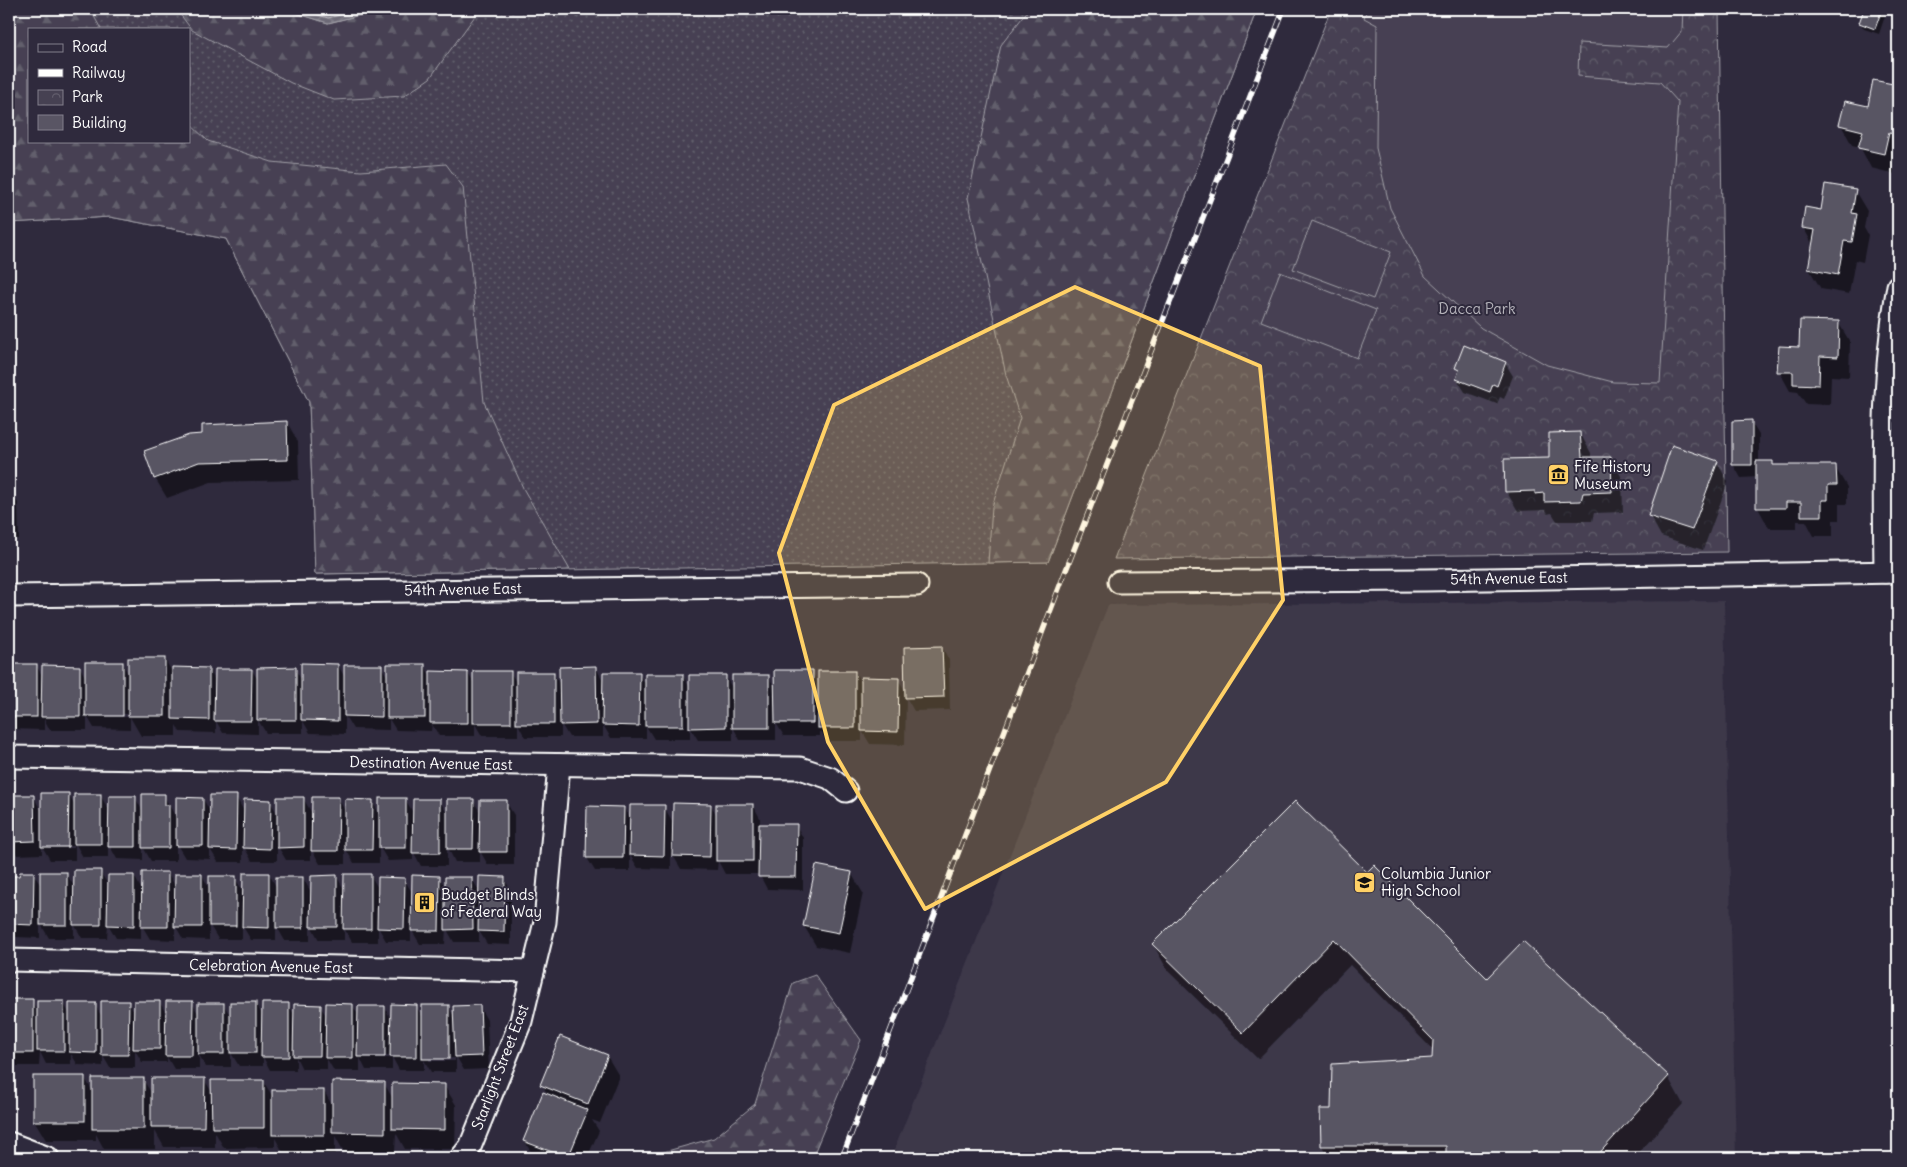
<svg xmlns="http://www.w3.org/2000/svg" width="1907" height="1167" font-family="Delius,sans-serif">
	<style>
		.built { fill: #3c3749 }
		.grass { fill: url(#grass-dots); stroke: #a2a0a8; fill-rule: evenodd }
		.forest { fill: url(#forest-firs); stroke: #a2a0a8 }
		.park { fill: url(#park-crowns); stroke: #a2a0a8 }
		.garden { fill: #464152; stroke: #a2a0a8 }
		.water { fill: url(#water-waves); stroke: #a7a6ad }
		.shadow { fill: #0007; fill-rule: evenodd }
		.lines { fill: none; stroke-linecap: round; stroke-linejoin: round }
		.shore { stroke: #c5c3c9; stroke-width: 1 }
		.building { fill: #595564; stroke: #fff }
		.minor-casing { stroke: #fff; stroke-width: 25 }
		.minor { stroke: #2f2a3d; stroke-width: 21 }
		.rail-casing { stroke: #fff; stroke-width: 5.5 }
		.rail { stroke: #2f2a3d; stroke-width: 4; stroke-dasharray: 11; stroke-linecap: butt }
		.marked { fill: #ffd166; fill-opacity: 0.2; stroke: #ffd166; stroke-width: 4; stroke-linejoin: round }
		.labels { text-anchor: middle; dominant-baseline: central; stroke-width: 4; stroke-linejoin: round; paint-order: stroke }
		.park-label { font-size: 15px; fill: #b5b3ba; stroke: #2f2a3d }
		.poi-label { font-size: 15px; fill: #fff; stroke: #2f2a3d; text-anchor: start }
		.street-label { font-size: 15px; fill: #fff; stroke: #2f2a3d }
	</style>
	<defs>
		<pattern id="grass-dots" width="8" height="8" patternUnits="userSpaceOnUse" patternTransform="scale(1.25)"><rect width="8" height="8" fill="#464152"/><path d="M2 2h.1M6 6h.1" fill="none" stroke="#625e6c" stroke-width="1.8" stroke-linecap="round"/></pattern>
		<pattern id="forest-firs" width="22" height="20" patternUnits="userSpaceOnUse" patternTransform="scale(1.25)"><rect width="22" height="20" fill="#464152"/><path d="M5 1l3.5 6h-7zM16 11l3.5 6h-7z" fill="#625e6c"/></pattern>
		<pattern id="park-crowns" width="20" height="18" patternUnits="userSpaceOnUse" patternTransform="scale(1.25)"><rect width="20" height="18" fill="#464152"/><path d="M2 6a3 3 0 1 1 6 0M12 15a3 3 0 1 1 6 0" fill="none" stroke="#625e6c"/></pattern>
		<pattern id="water-waves" width="16" height="10" patternUnits="userSpaceOnUse" patternTransform="scale(1.25)"><rect width="16" height="10" fill="#6d6a77"/><path d="M0 5q4-4 8 0t8 0" fill="none" stroke="#83808b"/></pattern>
	</defs>
	<rect width="100%" height="100%" fill="#2f2a3d"/>
	<filter id="ink" filterUnits="userSpaceOnUse"><feTurbulence type="fractalNoise" baseFrequency=".02" numOctaves="2"/><feDisplacementMap in="SourceGraphic" scale="10" xChannelSelector="R" yChannelSelector="G"/><feConvolveMatrix kernelMatrix="1 2 1 2 8 2 1 2 1" color-interpolation-filters="sRGB"/></filter>
	<g filter="url(#ink)">
		<path class="built" d="M1724 601 1736 1158H891L1108 605Z"/>
		<path class="grass" d="M9 9H1257L1048 562 315 574 309 402 226 239 110 217 9 223ZM29 29H189V141H29Z"/>
		<g class="forest">
			<path d="M9 9H90L101 29H29V141H189V123L208 141 272 162 361 171 446 164 463 187 484 402 524 490 570 570 315 574 309 402 226 239 110 217 9 223Z"/>
			<path d="M176 9H283L328 23 368 13 371 9H480L430 78 404 96 334 100 291 83 192 30Z"/>
			<path d="M1029 9H1257L1048 562 988 563 992 507 1020 418 1006 375 968 198 1001 45Z"/>
			<path d="M815 975 861 1040 812 1158H642L714 1138 755 1104 793 983Z"/>
		</g>
		<path class="park" d="M1331 9H1719L1727 552 1114 559Z"/>
		<g class="garden">
			<path d="M1367 9H1683L1682 31 1668 48 1579 43 1578 76 1660 82 1678 102 1660 383 1613 382 1547 365 1481 328 1425 276 1390 208 1376 148 1377 25 1364 18Z"/>
			<path d="M1312 221 1391 252 1373 299 1293 269Z"/>
			<path d="M1280 272 1376 310 1357 358 1261 321Z"/>
		</g>
		<path class="water" d="M283 9H371L368 13 328 23Z"/>
		<g class="shadow">
			<path d="M1865 9 1887 10 1879 34 1864 29 1860 23Z"/>
			<path d="M1874 81 1898 87V159L1895 174 1871 168 1860 147 1852 145 1841 125 1869 108Z"/>
			<path d="M1855 191 1867 211 1864 228 1868 235 1863 262 1855 260 1849 294 1821 289 1809 269 1813 245 1803 227 1822 211Z"/>
			<path d="M1838 322 1850 342 1849 377 1831 376 1830 405 1806 404 1798 392 1790 391 1779 371 1800 348Z"/>
			<path d="M1505 363 1513 376 1504 399 1500 397 1497 404 1465 392 1457 379 1459 373 1457 368Z"/>
			<path d="M287 422 298 442 299 480 211 482 167 498 155 478 204 435 231 426V423Z"/>
			<path d="M1751 422 1759 435V463L1772 462 1775 467H1835L1847 487V504H1839V520H1833V536H1814L1806 521H1797V528H1769L1758 508V477L1741 478 1733 464Z"/>
			<path d="M1580 433 1591 453V458H1611L1622 478 1623 512 1594 513 1592 521H1557L1552 513 1547 514 1546 510 1518 511 1506 491Z"/>
			<path d="M1717 462 1728 482 1703 550 1661 536 1650 516Z"/>
			<path d="M9 490 18 503 19 539H9Z"/>
			<path d="M942 647 949 660 950 710 914 711 906 697 905 745 870 744 862 731V741H827L820 729V736H784L776 723V740H740L733 727V740H698L690 727V739H654L646 726V738H611L603 725V737H569L561 724V737H525L518 724V736H482L475 724V736H439L432 724 431 731 396 730 389 719V730L353 729 345 716V734L310 733 303 721V733H266L258 720V734L223 733 216 721V733L180 732 176 725V736H141L130 717V729L94 728 87 716V730H50L44 719V730L9 729V665H36L43 677 80 667 86 679 122 663 129 675 165 659 173 674 209 669 216 682 252 670 259 682 295 669 302 681 338 665 345 678 381 666 388 678 424 665 431 677 468 673 474 684 510 672 518 685 553 673 561 686 596 668 604 682 639 674 647 686 683 676 690 688 725 676 733 689 768 676 776 689 812 672 819 684 855 672 862 685 898 679 906 692ZM92 714H129V717H92Z"/>
			<path d="M68 794 76 808 100 795 110 812 135 797 143 812 164 796 178 821 203 799 211 813 236 797 245 813 270 801 278 815 303 798 313 815 338 798 346 813 372 801 380 815 405 799 414 814 439 800 448 815 473 800 481 814 506 802 514 815V865H488L480 851V862H455L447 846V866H421L413 851V860L388 861 379 846V863H354L345 848V864H320L311 848V860H286L277 845V861H252L243 845V862H218L210 849V859L185 858 176 843V861H151L143 847V860L117 859 108 843V857H83L75 843V860H50L42 846V854L17 855 9 841V796H33L42 812ZM48 846H74V848H48Z"/>
			<path d="M711 805 717 816 753 805 760 818V825H796L803 838V890L767 889 759 874H725L718 861 717 870 681 869 671 852V869L638 868 630 855V871H595L587 858 624 808 631 820 664 807 674 824Z"/>
			<path d="M100 872 109 886 134 876 143 892 168 873 176 888 202 875 210 890 235 878 244 893 269 874 278 890 303 878 312 894 337 877 345 891 371 876 379 890 404 879 413 894 439 877 447 890 472 879 480 892 504 878 511 891V945L487 944 479 931V942H454L446 928 445 944H420L411 929V941H386L378 927V942H352L344 928V940H319L310 924V941H285L276 925V940H251L242 925V939H218L209 924V940L183 939 175 925V940L150 939 141 924V939L116 938 108 924 107 938H82L74 924V938H49L40 923V938L15 937 9 926V877H20L33 873 41 886 66 873 75 888Z"/>
			<path d="M851 873 863 893 850 953 816 946 804 926Z"/>
			<path d="M1367 874 1488 979 1668 1077 1683 1104 1634 1158H1329L1322 1146 1332 1110 1433 1059V1050L1350 965 1258 1059 1168 971 1153 944Z"/>
			<path d="M9 1000 32 1001 38 1012 63 1002 70 1015 95 1005 102 1017 128 1002 135 1014 160 1003 167 1015 192 1003 199 1015 224 1005 231 1017 256 1004 263 1016 288 1004 295 1016 320 1006 327 1017 352 1005 359 1016 384 1007 392 1020 416 1006 423 1018 448 1006 455 1018 479 1006 487 1020 489 1069 464 1070 456 1056V1072H431L424 1060V1070H399L392 1057V1070H366L360 1058V1071H334L327 1059V1069H302L296 1057V1070H270L263 1057V1066H239L231 1053V1067H206L199 1055V1069H174L167 1057V1062H142L135 1050V1068H110L103 1056V1066L78 1065 71 1054V1064H46L40 1052 39 1066H13L9 1058ZM364 1056H391V1058H364ZM429 1058H455V1061H429Z"/>
			<path d="M607 1056 619 1076 600 1123 592 1120 599 1131 587 1158H535L524 1141 548 1095 542 1084Z"/>
			<path d="M84 1077 93 1092 143 1080 153 1095 204 1079 213 1094 263 1081 273 1097 324 1091 333 1107 384 1083 393 1099 444 1085 456 1105 455 1149H405L396 1133 395 1152H344L335 1136V1154H284L275 1138V1147L224 1148 215 1132V1147H164L155 1131V1149H104L96 1134V1140H46L34 1120Z"/>
		</g>
		<g class="lines">
			<path class="shore" d="M299 9 328 18 364 9"/>
		</g>
		<g class="building">
			<path d="M1864 9H1882L1875 29 1859 23Z"/>
			<path d="M1873 80 1898 85V123L1896 134 1889 132 1884 154 1858 148 1863 131 1839 125 1845 101 1868 106Z"/>
			<path d="M1825 184 1856 189 1852 213 1857 214 1852 242 1844 241 1838 275 1808 269 1815 230 1802 228 1805 207 1821 210Z"/>
			<path d="M1800 320 1839 321 1838 357 1820 356 1819 385 1793 384V372H1777L1779 346 1799 347Z"/>
			<path d="M1464 345 1506 362 1497 386 1493 384 1490 392 1456 379 1459 370 1455 368Z"/>
			<path d="M1752 420V465H1732V421Z"/>
			<path d="M287 421 288 460 199 462 154 479 144 451 189 435 202 434V425Z"/>
			<path d="M1580 432 1582 457H1611L1612 492 1583 493 1581 501 1544 502V493L1535 494V491L1505 492 1504 459 1549 458V433Z"/>
			<path d="M1672 445 1718 461 1692 530 1648 516Z"/>
			<path d="M1756 461H1773V465H1836L1837 485H1828V500H1822V516H1801V502H1786V508H1756Z"/>
			<path d="M9 488H11L12 526H9Z"/>
			<path d="M942 646 944 697 905 698 904 647Z"/>
			<rect x="128" y="658" width="37" height="58"/>
			<rect x="85" y="662" width="38" height="54"/>
			<path d="M301 663 338 664V721L301 720Z"/>
			<rect x="9" y="664" width="28" height="53"/>
			<rect x="387" y="664" width="38" height="54"/>
			<path d="M42 665 80 666V717H41Z"/>
			<path d="M344 665H382V717L344 716Z"/>
			<path d="M596 666 597 724 560 725 559 667Z"/>
			<path d="M172 667 209 668V720L172 719Z"/>
			<path d="M296 667V720H257V668Z"/>
			<path d="M215 669H252L251 721H214Z"/>
			<path d="M774 670H813V723H775Z"/>
			<path d="M430 671 468 672V723H430Z"/>
			<rect x="473" y="671" width="38" height="52"/>
			<rect x="818" y="671" width="37" height="57"/>
			<rect x="516" y="672" width="38" height="52"/>
			<path d="M603 672H640L639 726 602 725Z"/>
			<rect x="645" y="674" width="38" height="52"/>
			<path d="M689 675H726V727L689 728Z"/>
			<rect x="732" y="675" width="37" height="53"/>
			<path d="M861 677 899 678 898 732 861 731Z"/>
			<path d="M41 793H69L68 847H41Z"/>
			<rect x="74" y="794" width="27" height="50"/>
			<path d="M142 794H165V805H169V848H142Z"/>
			<path d="M9 795H34L35 841 9 842Z"/>
			<path d="M210 795H237L236 850 209 849Z"/>
			<path d="M109 796H136V847H108Z"/>
			<path d="M176 797 203 798V846H176Z"/>
			<path d="M277 797H304V847L277 848Z"/>
			<path d="M312 797H339L338 851H311Z"/>
			<rect x="379" y="798" width="27" height="50"/>
			<path d="M244 799 271 800 270 849 243 848Z"/>
			<path d="M345 799 373 800 372 850H345Z"/>
			<path d="M413 799H440V853H412Z"/>
			<path d="M447 799H474L473 849H447Z"/>
			<path d="M480 800H507V852H479Z"/>
			<path d="M1295 801 1367 872 1374 865 1487 978 1523 941 1669 1076 1595 1158H1446V1146H1321L1320 1109H1331L1332 1064 1432 1058 1433 1040 1334 939 1243 1033 1152 944Z"/>
			<path d="M673 803 711 804 710 857 672 856Z"/>
			<rect x="716" y="804" width="37" height="57"/>
			<path d="M630 805H665L664 856 629 855Z"/>
			<path d="M587 806 624 807 623 858H586Z"/>
			<path d="M759 824H797L796 877H758Z"/>
			<path d="M816 865 852 872 839 933 803 926Z"/>
			<path d="M74 870H101V925H73Z"/>
			<path d="M20 872H34L33 925 9 924V876H19Z"/>
			<rect x="40" y="872" width="27" height="53"/>
			<path d="M142 872H168V927H141Z"/>
			<path d="M243 873H269V928L242 927Z"/>
			<path d="M175 874H202V927H174Z"/>
			<path d="M344 874H371V929H343Z"/>
			<path d="M108 875H134V926L107 925Z"/>
			<path d="M337 875V927H310L311 876Z"/>
			<path d="M412 875 440 876 439 931H411Z"/>
			<rect x="209" y="876" width="27" height="50"/>
			<path d="M479 876 505 877 504 932 478 931Z"/>
			<rect x="276" y="877" width="27" height="51"/>
			<path d="M378 877 405 878 404 929 377 928Z"/>
			<path d="M445 877H472L473 929 445 930Z"/>
			<rect x="9" y="999" width="24" height="54"/>
			<rect x="37" y="1001" width="27" height="50"/>
			<path d="M101 1001H129L128 1055H101Z"/>
			<path d="M134 1001H160V1049H133Z"/>
			<path d="M166 1001H193L192 1056H165Z"/>
			<rect x="230" y="1002" width="26" height="51"/>
			<path d="M69 1003H96V1053L69 1052Z"/>
			<rect x="198" y="1003" width="26" height="51"/>
			<path d="M262 1003H289V1057H261Z"/>
			<path d="M326 1003 353 1004V1058H325Z"/>
			<path d="M294 1004 321 1005 320 1056H293Z"/>
			<path d="M391 1004 417 1005V1057H390Z"/>
			<rect x="422" y="1005" width="27" height="54"/>
			<path d="M480 1005 482 1056 455 1057 453 1006Z"/>
			<path d="M358 1006H385V1057H357Z"/>
			<path d="M560 1036 608 1055 588 1104 540 1085Z"/>
			<rect x="33" y="1076" width="52" height="45"/>
			<rect x="92" y="1078" width="52" height="51"/>
			<path d="M151 1078H205L204 1127H151Z"/>
			<path d="M211 1080H264V1128H212Z"/>
			<path d="M332 1081 385 1082V1133L332 1132Z"/>
			<path d="M392 1083 445 1084V1130L392 1129Z"/>
			<rect x="272" y="1090" width="52" height="45"/>
			<path d="M543 1092 588 1110 568 1158 523 1141Z"/>
		</g>
		<g class="lines">
			<defs>
				<g id="minor">
					<path d="M1885 572C1884 477 1881 380 1898 286"/>
					<path d="M1119 582 1426 580 1898 572"/>
					<path d="M9 596 917 585"/>
					<path d="M9 757 800 768 830 778 846 791"/>
					<path d="M9 960 533 971"/>
					<path d="M9 1143 48 1158"/>
					<path d="M461 1158 470 1147 521 1021 545 922 559 765"/>
				</g>
			</defs>
			<use href="#minor" class="minor-casing"/>
			<use href="#minor" class="minor"/>
			<defs>
				<path id="rail" d="M842 1158 1061 583 1284 9"/>
			</defs>
			<use href="#rail" class="rail-casing"/>
			<use href="#rail" class="rail"/>
		</g>
	</g>
	<path class="marked" d="M1075 287 1260 366 1283 600 1166 782 925 909 828 742 779 553 834 405Z"/>
	<defs>
		<symbol id="museum-square" viewBox="-11 -11 22 22"><rect x="-9" y="-9" width="18" height="18" rx="4" fill="#ffd166" stroke="#2f2a3d"/><path d="M0-6L6-3V-2H-6V-3ZM-5-1h2V3h-2ZM-1-1h2V3h-2ZM3-1h2V3H3ZM-6 4H6V6H-6Z" fill="#111"/></symbol>
		<symbol id="school-square" viewBox="-11 -11 22 22"><rect x="-9" y="-9" width="18" height="18" rx="4" fill="#ffd166" stroke="#2f2a3d"/><path d="M0-5L7-2L0 1L-7-2ZM-4 1L0 2.5L4 1V4Q0 6-4 4Z" fill="#111"/></symbol>
		<symbol id="building-square" viewBox="-11 -11 22 22"><rect x="-9" y="-9" width="18" height="18" rx="4" fill="#ffd166" stroke="#2f2a3d"/><path d="M-4-6H4V6H1V3H-1V6H-4ZM-2.5-4.3h1.7v1.8h-1.7ZM.8-4.3h1.7v1.8H.8ZM-2.5-1h1.7V.8h-1.7ZM.8-1h1.7V.8H.8Z" fill="#111"/></symbol>
	</defs>
	<g fill-rule="evenodd">
		<use href="#museum-square" x="1546" y="462" width="25" height="25"/>
		<use href="#school-square" x="1352" y="870" width="25" height="25"/>
		<use href="#building-square" x="412" y="890" width="25" height="25"/>
	</g>
	<g class="labels">
		<g class="park-label">
			<text x="1477" y="308">Dacca Park</text>
		</g>
		<g class="poi-label">
			<text x="1574" y="466">Fife History<tspan x="1574" dy="17">Museum</tspan></text>
			<text x="1381" y="873">Columbia Junior<tspan x="1381" dy="17">High School</tspan></text>
			<text x="441" y="894">Budget Blinds<tspan x="441" dy="17">of Federal Way</tspan></text>
		</g>
		<g class="street-label">
			<text transform="translate(1509 578) rotate(-1)">54th Avenue East</text>
			<text transform="translate(463 589) rotate(-1)">54th Avenue East</text>
			<text transform="translate(431 763) rotate(1)">Destination Avenue East</text>
			<text transform="translate(271 966) rotate(1)">Celebration Avenue East</text>
			<text transform="translate(500 1067) rotate(-69)">Starlight Street East</text>
		</g>
	</g>
	<rect width="1907" height="1167" fill="none" stroke="#2f2a3d" stroke-width="30"/>
	<rect x="15" y="15" width="1877" height="1137" fill="none" stroke="#fff" stroke-width="2" filter="url(#ink)"/>
	<rect x="28" y="28" width="162" height="115" fill="#2f2a3d" stroke="#827f8b"/>
	<rect x="38" y="44" width="25" height="8" fill="#2f2a3d" stroke="#827f8b"/>
	<text x="72" y="52" font-size="15" fill="#ffffff">Road</text>
	<rect x="38" y="69" width="25" height="8" fill="#ffffff" stroke="#827f8b"/>
	<text x="72" y="78" font-size="15" fill="#ffffff">Railway</text>
	<rect x="38" y="90" width="25" height="15" fill="url(#park-crowns)" stroke="#827f8b"/>
	<text x="72" y="102" font-size="15" fill="#ffffff">Park</text>
	<rect x="38" y="115" width="25" height="15" fill="#595564" stroke="#827f8b"/>
	<text x="72" y="128" font-size="15" fill="#ffffff">Building</text>
</svg>
